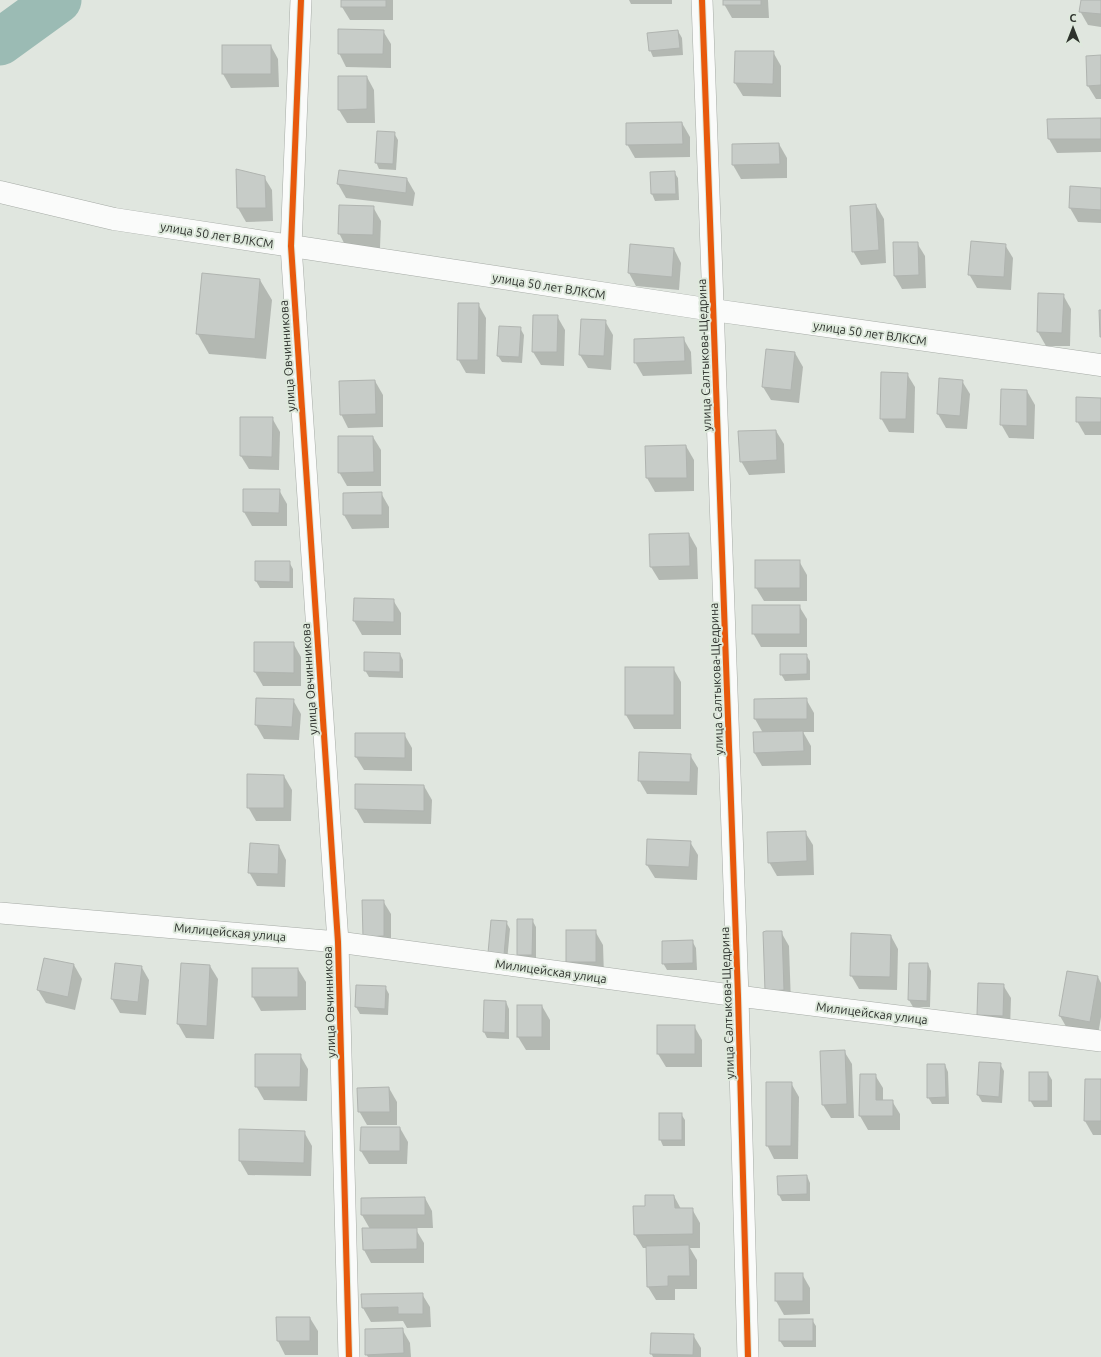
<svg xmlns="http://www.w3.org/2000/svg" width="1101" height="1357" font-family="Ubuntu,sans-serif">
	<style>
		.shadow { fill: #0003 }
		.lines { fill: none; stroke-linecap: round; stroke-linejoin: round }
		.river { stroke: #9bbbb4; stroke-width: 47 }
		.building { fill: #c7ccc8; stroke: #b0b4b0 }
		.minor-casing { stroke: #a6aba6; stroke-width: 22 }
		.secondary-casing { stroke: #a6aba6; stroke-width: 23 }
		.minor { stroke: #fafbfa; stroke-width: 21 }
		.secondary { stroke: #fafbfa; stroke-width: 22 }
		.cycleway-casing { stroke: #dee9dc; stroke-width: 8 }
		.cycleway { stroke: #e8590c; stroke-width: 6 }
		.labels { text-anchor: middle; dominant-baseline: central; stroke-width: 4; stroke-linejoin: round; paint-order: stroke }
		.street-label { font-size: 12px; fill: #2e322d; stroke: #dee9dc }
	</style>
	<rect width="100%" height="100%" fill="#e0e6df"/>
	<g class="shadow">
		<path d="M342 0H393V20H350L342 7Z"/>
		<path d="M629 0H672V4H631Z"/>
		<path d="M724 0H768L769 18H732L724 4Z"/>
		<path d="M1082 0H1101V27L1088 25 1080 11Z"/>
		<path d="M383 31 391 44V68L346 67 339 53Z"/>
		<path d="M678 31 682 38 683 55 653 57 650 50Z"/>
		<path d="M223 46H271L278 59 279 87 231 88 223 74Z"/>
		<path d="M773 52 781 66V97L743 96 735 83Z"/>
		<path d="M1101 56V99H1096L1088 86Z"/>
		<path d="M367 77 374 90 375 123H347L339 110Z"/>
		<path d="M1101 119V152L1057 153 1049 139 1048 120Z"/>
		<path d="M682 123 690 137V157L635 158 627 144Z"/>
		<path d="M394 133 398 140 396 170 379 169 376 162Z"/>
		<path d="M779 144 787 158V178L741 179 733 165Z"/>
		<path d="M237 170 264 177 272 190 273 221 246 222 238 208Z"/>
		<path d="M340 171 407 179 415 193 413 206 346 198 338 184Z"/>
		<path d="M674 172 678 178 679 200 655 201 652 194 651 173Z"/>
		<path d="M1071 187 1101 189V223L1078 222 1070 208Z"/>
		<path d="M876 205 884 219 886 263 861 265 853 251Z"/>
		<path d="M373 207 381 221 380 248 346 247 339 233Z"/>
		<path d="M917 243 925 256 926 288 902 289 894 275Z"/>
		<path d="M1005 245 1013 258 1011 290 977 288 969 274Z"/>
		<path d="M674 249 681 263 679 290 636 286 629 273Z"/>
		<path d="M260 280 272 300 266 359 209 354 197 333Z"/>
		<path d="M1063 295 1071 309 1070 346H1046L1038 332Z"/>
		<path d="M478 304 486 318 485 374 466 373 458 359Z"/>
		<path d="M557 316 565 330 564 366 541 365 533 352Z"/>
		<path d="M605 321 613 335 611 370 588 368 580 355Z"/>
		<path d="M520 328 524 335 522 363 502 362 498 356Z"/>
		<path d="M683 338 691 352 692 374 643 376 635 362Z"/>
		<path d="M795 353 803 367 799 403 771 400 763 387Z"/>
		<path d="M907 374 915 387 914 433 889 432 881 418Z"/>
		<path d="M375 381 383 395V427L348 428 341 414Z"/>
		<path d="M962 381 970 394 967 429 946 428 938 414Z"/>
		<path d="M1027 391 1035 405 1034 439 1009 438 1001 424Z"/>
		<path d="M1101 399V435H1085L1077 421Z"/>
		<path d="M272 418 280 432 279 470 249 469 241 456Z"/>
		<path d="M776 431 784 444 785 473 749 475 741 461Z"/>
		<path d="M373 437 381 450V486H347L339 472Z"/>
		<path d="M686 446 694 460V491L655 492 647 478 646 447Z"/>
		<path d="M244 490H279L287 504V526H252L244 512Z"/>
		<path d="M381 493 389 507V528L352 529 344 515V494Z"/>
		<path d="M689 534 697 548 698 579 659 580 651 567Z"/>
		<path d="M799 561 807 575V601H764L756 588Z"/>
		<path d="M289 562 293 569V588H260L256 581Z"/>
		<path d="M355 599 393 600 401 613V635H362L354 621Z"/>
		<path d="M799 606 807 619V647H761L753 633Z"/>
		<path d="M255 643H293L301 657V686H263L255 672Z"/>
		<path d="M400 654 403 660V678L369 677 365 670Z"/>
		<path d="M806 655 810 661V680L785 681 781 674Z"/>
		<path d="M673 668 681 682V729H634L626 715Z"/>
		<path d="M806 699 814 713V732H803L811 746V765L762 766 754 752 763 733 755 719Z"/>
		<path d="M293 700 301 714 299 740 264 739 256 725Z"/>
		<path d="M404 734 412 748V771L364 770 356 757Z"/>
		<path d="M690 755 698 768 697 795 647 794 639 780Z"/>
		<path d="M284 776 292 790 291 821H256L248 807Z"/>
		<path d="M356 785 424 786 432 800 431 824 364 823 356 809Z"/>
		<path d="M805 832 813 845 814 875 777 876 769 862Z"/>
		<path d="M690 842 698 855 697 880 655 878 647 865Z"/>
		<path d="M279 846 286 860 285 887 257 886 249 872Z"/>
		<path d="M383 901 391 914V950H371Z"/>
		<path d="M532 920 536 927V961H522L518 955Z"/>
		<path d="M506 922 510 929 507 961 493 960Z"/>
		<path d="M567 931H595L603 945 604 976H575L567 962Z"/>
		<path d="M781 932 789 946 791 1004H774Z"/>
		<path d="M891 936 898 949 897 990 859 989 851 975Z"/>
		<path d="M692 941 696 948 697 970H667L663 963Z"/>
		<path d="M44 959 74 965 82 979 75 1010 46 1003 38 990Z"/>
		<path d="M182 964 210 966 218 979 214 1039 186 1038 178 1024Z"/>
		<path d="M910 964H928L931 971 930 1007H913L909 1000Z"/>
		<path d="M141 966 149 980 146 1015 120 1013 112 999Z"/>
		<path d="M253 969H298L306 982V1010L261 1011 253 997Z"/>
		<path d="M1068 972 1098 977 1101 983V1017L1098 1035 1068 1030 1060 1016Z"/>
		<path d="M1003 985 1011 998 1010 1029H986L978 1015Z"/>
		<path d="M357 986 385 987 389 994 388 1015 360 1014 356 1007Z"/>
		<path d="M506 1002 509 1009V1039L487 1038 484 1032Z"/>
		<path d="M542 1006 550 1020V1050H526L518 1037Z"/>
		<path d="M694 1026 702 1040V1067H666L658 1054Z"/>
		<path d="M844 1051 852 1064 854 1118H831L823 1105Z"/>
		<path d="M300 1055 308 1069 307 1101 264 1100 256 1086Z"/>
		<path d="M980 1063 1000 1064 1004 1071 1002 1103 982 1102 978 1095Z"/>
		<path d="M945 1065 948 1072 949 1104H932L928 1097Z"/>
		<path d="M1048 1073 1052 1080V1107H1034L1030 1100Z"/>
		<path d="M861 1075H875L883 1088V1101H892L900 1114V1130H868L860 1116Z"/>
		<path d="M1101 1080V1135H1093L1085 1121Z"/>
		<path d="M791 1083 799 1097 798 1159H774L767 1145Z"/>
		<path d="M389 1088 397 1102V1125H367L359 1111Z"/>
		<path d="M681 1114 685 1120V1146H663L660 1139Z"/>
		<path d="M400 1128 408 1142 407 1164H369L361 1151Z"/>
		<path d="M240 1131 304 1132 312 1146 311 1176 248 1175 240 1161Z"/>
		<path d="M807 1176 810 1183V1201H782L779 1195Z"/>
		<path d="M674 1196 681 1209H692L700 1223V1248H690L697 1260V1289H675V1300H656L648 1287 647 1248H643L635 1235 646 1207Z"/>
		<path d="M425 1198 432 1211 433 1228H415L424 1243V1263H371L364 1250 370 1229 362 1215V1199Z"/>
		<path d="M776 1274H802L810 1288V1314L784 1315 776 1301Z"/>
		<path d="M422 1294 430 1307 431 1327 407 1328 403 1321 371 1322 363 1308 362 1295Z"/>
		<path d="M277 1318H310L318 1331V1355H285L278 1341Z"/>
		<path d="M812 1320 816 1326V1347H784L780 1341Z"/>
		<path d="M402 1329 410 1343 411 1357H368L366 1354Z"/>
		<path d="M693 1335 701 1348V1357H653L651 1353Z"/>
	</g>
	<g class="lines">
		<path class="river" d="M0 42 58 0"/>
	</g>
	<g class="building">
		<rect x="341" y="0" width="45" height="7"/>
		<rect x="723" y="0" width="38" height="5"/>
		<path d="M1081 0H1101V14L1079 12Z"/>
		<path d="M338 29 384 30 383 54H338Z"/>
		<path d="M678 30 680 48 649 51 647 33Z"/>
		<rect x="222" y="45" width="49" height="29"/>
		<path d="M735 51H774L773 84 734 83Z"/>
		<path d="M1101 55V85L1087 86 1086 56Z"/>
		<path d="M338 76H367V109L338 110Z"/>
		<path d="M1101 118V139H1048L1047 119Z"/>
		<path d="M682 122 683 144 626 145V123Z"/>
		<path d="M377 131 395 132 393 164 375 163Z"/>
		<path d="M779 143 780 164 732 165V144Z"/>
		<path d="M236 169 265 176 266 208H237Z"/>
		<path d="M339 170 407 178 406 193 337 184Z"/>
		<path d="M675 171 676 194H651L650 172Z"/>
		<path d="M1070 186 1101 188V210L1069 208Z"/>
		<path d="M876 204 879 250 852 252 850 206Z"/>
		<path d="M339 205 374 206 373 235 338 234Z"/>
		<path d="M971 241 1006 244 1004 277 968 275Z"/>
		<path d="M893 242H918L919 275 894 276Z"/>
		<path d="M630 244 674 248 672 277 628 273Z"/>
		<path d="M202 273 260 279 255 339 196 334Z"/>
		<path d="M1038 293 1064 294 1062 333 1037 332Z"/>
		<path d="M458 303H479L478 360H457Z"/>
		<path d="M1099 310H1101V337H1100Z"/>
		<path d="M533 315H558L557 352H532Z"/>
		<path d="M581 319 606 320 604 356 579 355Z"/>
		<path d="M499 326 521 327 519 357 497 356Z"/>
		<path d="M684 337 685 361 634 363V339Z"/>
		<path d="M766 349 795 352 791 390 762 387Z"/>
		<path d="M881 372 908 373 906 419H880Z"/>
		<path d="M939 378 963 380 960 416 937 414Z"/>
		<path d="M375 380 376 414 340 415 339 381Z"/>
		<path d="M1001 389 1027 390V426L1000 425Z"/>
		<path d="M1076 397 1101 398V422H1076Z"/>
		<path d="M240 417H273L272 457 240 456Z"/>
		<path d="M776 430 777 460 740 462 738 431Z"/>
		<path d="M338 436H373L374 472 338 473Z"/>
		<path d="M686 445 687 478H646L645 446Z"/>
		<path d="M243 489H280L279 513 243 512Z"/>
		<path d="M382 492V515H343V493Z"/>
		<path d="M689 533 690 566 650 567 649 534Z"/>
		<rect x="755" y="560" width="45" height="28"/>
		<path d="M255 561H290V582L255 581Z"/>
		<path d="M354 598 394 599V622L353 621Z"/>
		<rect x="752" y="605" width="48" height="29"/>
		<path d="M254 642H294V673L254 672Z"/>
		<path d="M364 652 400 653V672L364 671Z"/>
		<path d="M780 654H807V674L780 675Z"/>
		<rect x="625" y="667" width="49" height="48"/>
		<path d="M256 698 294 699 292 727 255 725Z"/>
		<path d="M807 698V719H754V699Z"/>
		<path d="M803 731 804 751 754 753 753 732Z"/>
		<path d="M355 733H405V758L355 757Z"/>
		<path d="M639 752 691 754 690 782 638 781Z"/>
		<path d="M247 774 284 775V808H247Z"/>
		<path d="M355 784 424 785V811L355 809Z"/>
		<path d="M806 831 807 861 768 863 767 832Z"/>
		<path d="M647 839 691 841 689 867 646 865Z"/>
		<path d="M250 843 279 845 278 874 248 873Z"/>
		<path d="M362 900H384V936L363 937Z"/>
		<path d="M517 919H533L532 955H517Z"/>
		<path d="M491 920 507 921 504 955 488 953Z"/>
		<rect x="566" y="930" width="30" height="32"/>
		<path d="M766 931H782L784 990 765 991 763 932Z"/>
		<path d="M851 933 891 935 890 977 850 976Z"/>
		<path d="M693 940V963L662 964V941Z"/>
		<path d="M44 958 74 964 68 997 37 990Z"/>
		<path d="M115 963 142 966 138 1002 111 999Z"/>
		<path d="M181 963 210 965 207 1026 177 1024Z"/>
		<path d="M909 963H928L927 1001 908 1000Z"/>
		<rect x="252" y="968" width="46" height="29"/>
		<path d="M1067 971 1098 976 1090 1022 1059 1016Z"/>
		<path d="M978 983 1004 984 1003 1016 977 1015Z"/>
		<path d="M356 985 386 986 385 1009 355 1007Z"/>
		<path d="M484 1000 506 1001 505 1033 483 1032Z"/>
		<rect x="517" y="1005" width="25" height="32"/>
		<rect x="657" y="1025" width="38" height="29"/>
		<path d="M845 1050 847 1104 822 1105 820 1051Z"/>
		<path d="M255 1054H301L300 1087H255Z"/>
		<path d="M979 1062 1001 1063 999 1097 977 1095Z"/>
		<path d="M927 1064H945L946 1097 927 1098Z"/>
		<rect x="1029" y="1072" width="19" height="29"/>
		<path d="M860 1074H876V1100H893V1116H859Z"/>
		<path d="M1085 1079H1101V1121H1084Z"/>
		<path d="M766 1082H792L791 1146H766Z"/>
		<path d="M389 1087 390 1112H358L357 1088Z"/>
		<rect x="659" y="1113" width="23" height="27"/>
		<path d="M361 1127H400V1151H360Z"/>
		<path d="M239 1129 305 1131 304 1163 239 1161Z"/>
		<path d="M807 1175V1194L778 1195 777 1176Z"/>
		<path d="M645 1195H674L675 1208H693V1234L634 1235 633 1206H645Z"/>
		<path d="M425 1197V1215H361V1198Z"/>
		<path d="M362 1228H417V1249L363 1250Z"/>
		<path d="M689 1245 690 1276H668V1286L647 1287 646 1246Z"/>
		<rect x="775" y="1273" width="28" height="28"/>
		<path d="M423 1293V1314H398V1307L362 1308 361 1294Z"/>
		<path d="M276 1317H310V1341H277Z"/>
		<rect x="779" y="1319" width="34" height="22"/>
		<path d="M403 1328 404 1353 365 1355V1329Z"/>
		<path d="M651 1333 694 1334 693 1355 650 1354Z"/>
	</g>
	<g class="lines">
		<defs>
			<g id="minor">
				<path d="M301 0 291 246 338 942 349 1357"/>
				<path d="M702 0 738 996 748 1357"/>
				<path d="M0 913 338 942 738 996 1101 1041"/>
			</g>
			<path id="secondary" d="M0 192 114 219 713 310 1101 365"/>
		</defs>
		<use href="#minor" class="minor-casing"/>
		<use href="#secondary" class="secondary-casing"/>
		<use href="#minor" class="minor"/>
		<use href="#secondary" class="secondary"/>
		<defs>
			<g id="cycleway">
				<path d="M301 0 291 246 338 942 349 1357"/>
				<path d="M702 0 738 996 748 1357"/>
			</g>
		</defs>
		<use href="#cycleway" class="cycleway-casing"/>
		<use href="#cycleway" class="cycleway"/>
	</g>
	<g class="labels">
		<g class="street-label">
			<text transform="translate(217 235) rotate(9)">улица 50 лет ВЛКСМ</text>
			<text transform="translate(549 286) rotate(9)">улица 50 лет ВЛКСМ</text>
			<text transform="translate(870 333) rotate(8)">улица 50 лет ВЛКСМ</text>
			<text transform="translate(704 355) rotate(-92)">улица Салтыкова-Щедрина</text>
			<text transform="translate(287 356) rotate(-94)">улица Овчинникова</text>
			<text transform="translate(309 679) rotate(-94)">улица Овчинникова</text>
			<text transform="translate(716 679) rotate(-92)">улица Салтыкова-Щедрина</text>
			<text transform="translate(230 932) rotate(5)">Милицейская улица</text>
			<text transform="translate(551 971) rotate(8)">Милицейская улица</text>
			<text transform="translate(329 1002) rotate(-92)">улица Овчинникова</text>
			<text transform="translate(727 1003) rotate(-92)">улица Салтыкова-Щедрина</text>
			<text transform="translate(872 1013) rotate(7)">Милицейская улица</text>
		</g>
	</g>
	<g transform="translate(1073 28)" stroke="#dee9dc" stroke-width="3" paint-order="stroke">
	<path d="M0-3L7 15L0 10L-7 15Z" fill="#2e322d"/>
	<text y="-6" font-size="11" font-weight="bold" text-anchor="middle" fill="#2e322d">С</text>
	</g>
</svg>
